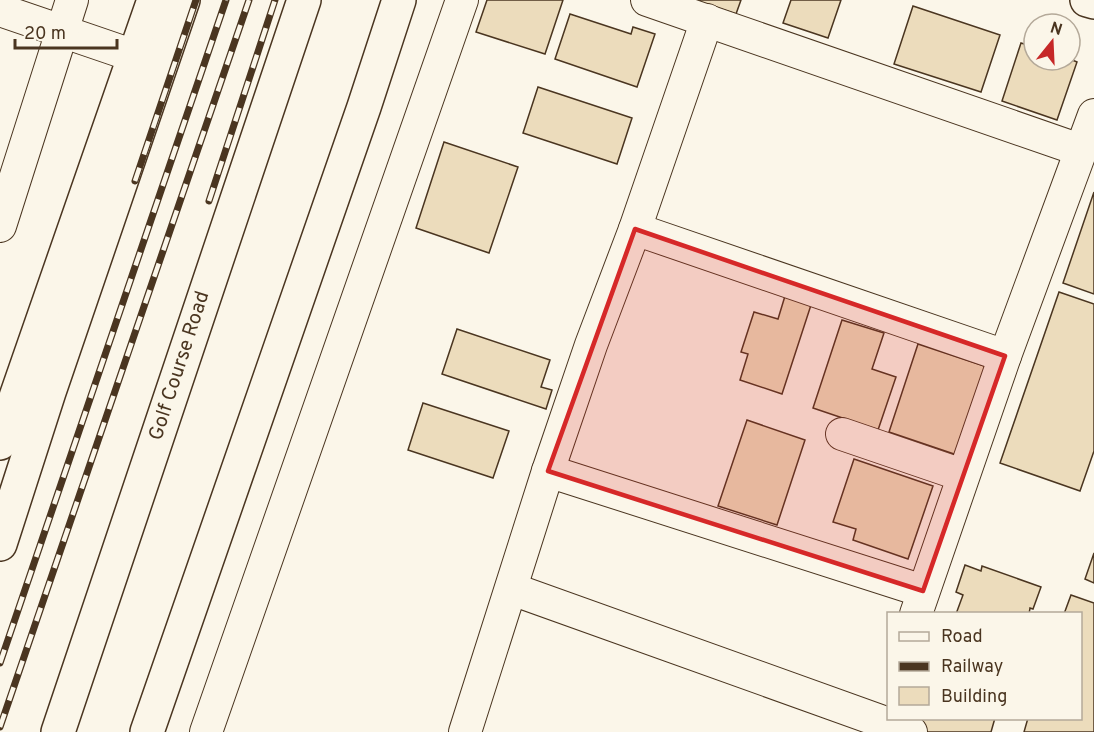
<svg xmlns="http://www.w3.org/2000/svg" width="1094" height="732" font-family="Overpass,sans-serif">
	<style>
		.building { fill: #ecdcbc; stroke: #4a3520; stroke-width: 1.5 }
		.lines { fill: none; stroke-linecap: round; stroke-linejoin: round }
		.minor-casing { stroke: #4a3520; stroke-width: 34 }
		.tertiary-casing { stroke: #4a3520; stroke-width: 36 }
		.secondary-casing { stroke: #4a3520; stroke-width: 36 }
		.minor { stroke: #fbf6e9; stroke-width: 32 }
		.tertiary { stroke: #fbf6e9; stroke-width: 33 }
		.secondary { stroke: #fbf6e9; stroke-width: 33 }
		.rail-casing { stroke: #4a3520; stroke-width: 7 }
		.rail { stroke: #fbf6e9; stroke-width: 4.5; stroke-dasharray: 14; stroke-linecap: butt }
		.marked { fill: #d62828; fill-opacity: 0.2; stroke: #d62828; stroke-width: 4.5; stroke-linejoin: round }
		.labels { text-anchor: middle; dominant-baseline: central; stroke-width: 4.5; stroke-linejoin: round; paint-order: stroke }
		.street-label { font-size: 20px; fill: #4a3520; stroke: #fbf6e9 }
	</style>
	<rect width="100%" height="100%" fill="#fbf6e9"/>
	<g class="building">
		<path d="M487 0H563L545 54 476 32Z"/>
		<path d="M700 0H741L736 14 700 2Z"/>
		<path d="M791 0H841L828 38 783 23Z"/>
		<path d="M913 6 1000 35 981 92 894 64Z"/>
		<path d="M570 14 631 34 633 27 655 34 637 87 555 59Z"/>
		<path d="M1021 43 1034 47V60L1070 59 1077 62 1057 120 1002 101Z"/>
		<path d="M538 87 632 118 617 164 523 133Z"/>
		<path d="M444 142 518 167 489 253 416 228Z"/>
		<path d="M1094 192V294L1063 283Z"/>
		<path d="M1059 292 1094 304V451L1080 491 1000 463Z"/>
		<path d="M785 296 811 305 782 394 740 380 748 354 741 352 754 312 778 319Z"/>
		<path d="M842 320 884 333 872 369 896 377 878 430 813 408Z"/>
		<path d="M457 329 550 360 541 387 552 390 546 409 442 374Z"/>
		<path d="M918 344 987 367 957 455 889 432Z"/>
		<path d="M423 403 509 431 493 478 408 450Z"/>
		<path d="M747 420 805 440 777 525 718 506Z"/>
		<path d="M854 459 933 486 908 559 853 540 856 529 833 522Z"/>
		<path d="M1094 553V583L1085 579Z"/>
		<path d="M965 565 981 571 982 566 1041 587 1033 609 1030 608 1029 614H956L963 595 956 592Z"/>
		<path d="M1071 595 1094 603V732H1024L1028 718H1080V614H1064Z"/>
		<path d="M921 718H995L991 732H928L917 728Z"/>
	</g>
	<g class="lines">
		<defs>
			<g id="minor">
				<path d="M647 0 1080 150"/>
				<path d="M0 10 158 64"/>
				<path d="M0 226 72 0"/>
				<path d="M635 229 1005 356"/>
				<path d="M842 434 962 475"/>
				<path d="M548 471 923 591"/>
				<path d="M512 589 911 732"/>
				<path d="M916 614 1005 356 1094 115"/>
				<path d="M206 732 462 0"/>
				<path d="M465 732 548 471 591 345 635 229 707 20"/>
			</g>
			<g id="tertiary">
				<path d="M1087 0 1094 2"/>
				<path d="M0 443 154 0"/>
				<path d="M147 732 364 107 399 0"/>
			</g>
			<g id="secondary">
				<path d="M0 544 49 392 183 0"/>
				<path d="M58 732 304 0"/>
			</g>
		</defs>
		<use href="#minor" class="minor-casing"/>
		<use href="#tertiary" class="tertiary-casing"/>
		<use href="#secondary" class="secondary-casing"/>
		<use href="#minor" class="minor"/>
		<use href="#tertiary" class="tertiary"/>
		<use href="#secondary" class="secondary"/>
		<defs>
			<g id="rail">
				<path d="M135 181 196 0"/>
				<path d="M209 201 275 0"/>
				<path d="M0 663 226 0"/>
				<path d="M0 727 249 0"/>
			</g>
		</defs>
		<use href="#rail" class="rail-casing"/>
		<use href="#rail" class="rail"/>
	</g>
	<path class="marked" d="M635 229 1005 356 923 591 548 471Z"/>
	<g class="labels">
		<g class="street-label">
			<text transform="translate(180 366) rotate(-72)">Golf Course Road</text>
		</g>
	</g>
	<rect x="887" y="612" width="195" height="108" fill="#fbf6e9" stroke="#b4a999" stroke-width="1.5"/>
	<rect x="899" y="632" width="30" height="9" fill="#fbf6e9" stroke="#b4a999" stroke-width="1.5"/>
	<text x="941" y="642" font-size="18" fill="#4a3520">Road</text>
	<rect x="899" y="662" width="30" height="9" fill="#4a3520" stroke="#b4a999" stroke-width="1.5"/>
	<text x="941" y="672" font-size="18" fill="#4a3520">Railway</text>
	<rect x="899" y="687" width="30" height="18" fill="#ecdcbc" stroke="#b4a999" stroke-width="1.5"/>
	<text x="941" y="702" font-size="18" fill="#4a3520">Building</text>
	<g transform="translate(1052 42) rotate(18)"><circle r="28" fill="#fbf6e9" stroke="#b4a999" stroke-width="1.5"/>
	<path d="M0-4.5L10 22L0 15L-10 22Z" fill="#c62828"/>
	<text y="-9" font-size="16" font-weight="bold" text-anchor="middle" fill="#4a3520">N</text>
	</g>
	<path d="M15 39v9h102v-9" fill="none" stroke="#4a3520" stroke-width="3"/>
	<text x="24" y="39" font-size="18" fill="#4a3520" stroke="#fbf6e9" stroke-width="4.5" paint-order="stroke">20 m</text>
</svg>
